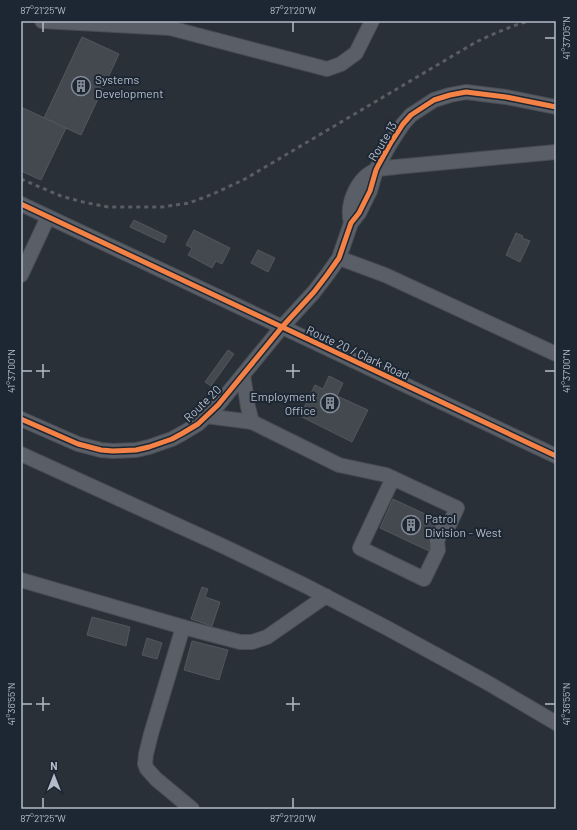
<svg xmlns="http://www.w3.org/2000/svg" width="577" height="830" font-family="Barlow,sans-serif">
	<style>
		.building { fill: #444950; stroke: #52575f }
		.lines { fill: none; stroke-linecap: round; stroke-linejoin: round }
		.minor-casing { stroke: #484c53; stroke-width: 16 }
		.minor { stroke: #5a5e66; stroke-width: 14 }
		.rail { stroke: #595d64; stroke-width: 3; stroke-dasharray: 4 4; stroke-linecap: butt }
		.cycleway-casing { stroke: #1d2633; stroke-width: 8 }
		.cycleway { stroke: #f48246; stroke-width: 5 }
		.ticks { fill: none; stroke: #b4bcc9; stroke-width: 1.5 }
		.labels { text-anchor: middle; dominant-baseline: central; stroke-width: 4; stroke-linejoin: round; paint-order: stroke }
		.poi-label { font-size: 12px; fill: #b4bcc9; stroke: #1d2633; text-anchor: start }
		.street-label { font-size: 12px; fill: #b4bcc9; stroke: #1d2633 }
		.neatline { fill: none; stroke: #b4bcc9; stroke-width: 1.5 }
		.ticks-label { font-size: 10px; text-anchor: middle; fill: #b4bcc9 }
	</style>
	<rect width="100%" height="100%" fill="#2a3038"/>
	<g class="building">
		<path d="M82 37 119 54 81 135 44 118Z"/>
		<path d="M21 107 66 128 41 180 21 171Z"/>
		<path d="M134 220 167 236 164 243 130 227Z"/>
		<path d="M194 230 230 248 222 264 216 261 212 268 188 255 192 248 186 245Z"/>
		<path d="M516 233 523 236 522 238 530 241 520 262 506 255Z"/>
		<path d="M258 250 275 258 268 272 251 263Z"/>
		<path d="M228 350 234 354 211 386 205 382Z"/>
		<path d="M329 376 343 383 337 396 368 410 352 442 300 416 315 385 323 389Z"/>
		<path d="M393 499 442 522 429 551 380 528Z"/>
		<path d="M202 587 208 589 205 597 220 602 212 626 191 619Z"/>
		<path d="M92 617 130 627 126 646 87 635Z"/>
		<path d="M147 638 162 643 157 659 142 655Z"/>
		<path d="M192 641 228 650 219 680 184 670Z"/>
	</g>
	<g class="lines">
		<defs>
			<g id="minor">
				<path d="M42 21 170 28 327 69 341 64 356 53 372 21"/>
				<path d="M21 204 556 456"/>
				<path d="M351 223C346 204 357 178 376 170 382 168 389 168 395 167L556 152"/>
				<path d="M339 258 385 275 556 354"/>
				<path d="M21 275 48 217"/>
				<path d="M206 416 252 422 248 407 243 375"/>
				<path d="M21 419 78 444 101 450 113 451 136 450 149 447 172 439 183 433 198 424 218 405 282 327 314 292 327 275 339 258 351 223 359 213 370 191 376 170 379 164 390 144 403 124 411 115 434 100 450 95 466 92 506 97 556 107"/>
				<path d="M252 422 339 465 386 475 457 508 449 525 444 526 442 529 437 541 438 550 424 579 360 548 393 478"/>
				<path d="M21 454 225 547 306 586 387 628 488 683 556 723"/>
				<path d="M21 580 183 627 240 642H252L267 637 326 596"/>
				<path d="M183 627 151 734 146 754 145 764 147 769 156 779 192 809"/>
			</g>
		</defs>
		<use href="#minor" class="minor-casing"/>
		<use href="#minor" class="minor"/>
		<path class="rail" d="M21 179 61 196 83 202 108 207H162L189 203 213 194 245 179 476 42C493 34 511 26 529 21"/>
		<defs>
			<g id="cycleway">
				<path d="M21 204 556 456"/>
				<path d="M21 419 78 444 101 450 113 451 136 450 149 447 172 439 183 433 198 424 218 405 282 327 314 292 327 275 339 258 351 223 359 213 370 191 376 170 379 164 390 144 403 124 411 115 434 100 450 95 466 92 506 97 556 107"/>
			</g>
		</defs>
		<use href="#cycleway" class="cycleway-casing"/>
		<use href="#cycleway" class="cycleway"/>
	</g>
	<path class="ticks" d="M43 22V32M293 22V32M545 38H555M43 364V378M293 364V378M22 371H32M36 371H50M286 371H300M545 371H555M43 697V711M293 697V711M22 704H32M36 704H50M286 704H300M545 704H555M43 798V808M293 798V808"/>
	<defs>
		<symbol id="building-ring" viewBox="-11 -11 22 22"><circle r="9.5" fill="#1d2633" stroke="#848b96" stroke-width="1.5"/><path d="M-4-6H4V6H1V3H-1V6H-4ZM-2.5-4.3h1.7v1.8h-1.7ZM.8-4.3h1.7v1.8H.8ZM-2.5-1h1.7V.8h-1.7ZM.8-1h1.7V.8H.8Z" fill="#848b96"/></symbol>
	</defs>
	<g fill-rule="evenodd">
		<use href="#building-ring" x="70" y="75" width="22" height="22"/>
		<use href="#building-ring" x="319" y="392" width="22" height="22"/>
		<use href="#building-ring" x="400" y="514" width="22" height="22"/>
	</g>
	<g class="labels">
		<g class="poi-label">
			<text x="95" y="79">Systems<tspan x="95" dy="14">Development</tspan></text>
			<text x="316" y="396" text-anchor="end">Employment<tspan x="316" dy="14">Office</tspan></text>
			<text x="425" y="518">Patrol<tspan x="425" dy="14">Division - West</tspan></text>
		</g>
		<g class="street-label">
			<text transform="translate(382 141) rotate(-59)">Route 13</text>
			<text transform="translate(358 352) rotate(25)">Route 20 / Clark Road</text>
			<text transform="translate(202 403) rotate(-44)">Route 20</text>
		</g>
	</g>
	<rect width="577" height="830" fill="none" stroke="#1d2633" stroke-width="44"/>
	<g transform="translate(54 776)" stroke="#1d2633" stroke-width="3" paint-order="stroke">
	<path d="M0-3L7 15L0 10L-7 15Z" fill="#b4bcc9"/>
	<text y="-6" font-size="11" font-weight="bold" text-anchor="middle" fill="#b4bcc9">N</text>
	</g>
	<rect x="22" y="22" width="533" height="786" class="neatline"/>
	<g class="ticks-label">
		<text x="43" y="14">87°21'25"W</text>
		<text x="293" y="14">87°21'20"W</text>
		<text transform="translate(566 38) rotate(-90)" y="4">41°37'05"N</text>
		<text transform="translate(11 371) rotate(-90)" y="4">41°37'00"N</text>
		<text transform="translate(566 371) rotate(-90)" y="4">41°37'00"N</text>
		<text transform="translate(11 704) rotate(-90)" y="4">41°36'55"N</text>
		<text transform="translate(566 704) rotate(-90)" y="4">41°36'55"N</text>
		<text x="43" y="822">87°21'25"W</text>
		<text x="293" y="822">87°21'20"W</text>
	</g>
</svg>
